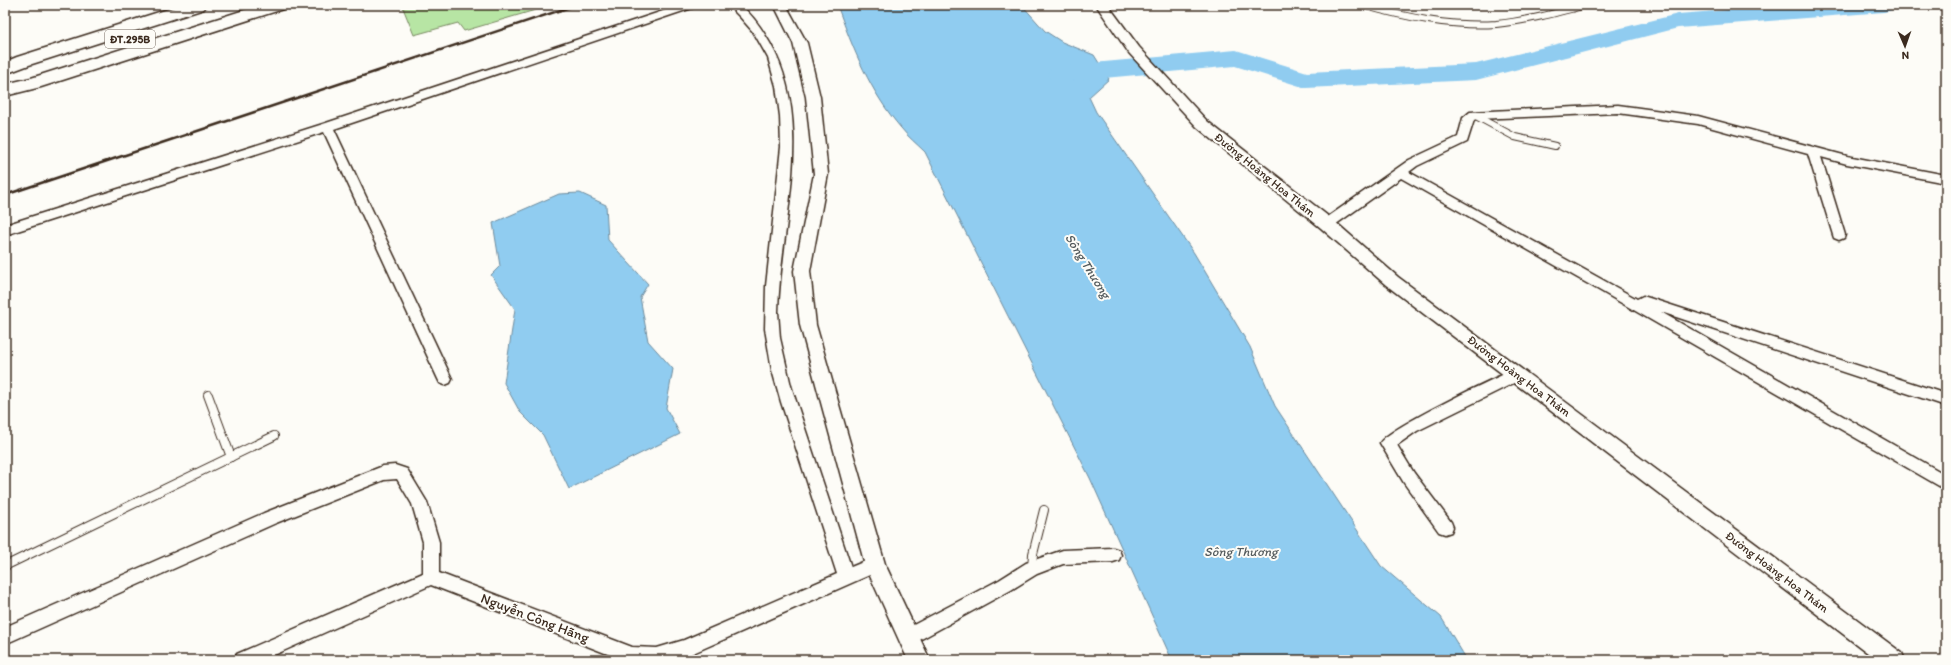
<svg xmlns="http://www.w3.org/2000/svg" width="1951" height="665" font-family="Itim,sans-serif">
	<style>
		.green { fill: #b7e5a4; stroke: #798861 }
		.water { fill: #90ccf0; stroke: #6e8b9c }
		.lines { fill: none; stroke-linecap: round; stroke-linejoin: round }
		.river { fill: #90ccf0; fill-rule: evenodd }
		.service-far1-casing { stroke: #3b2a1e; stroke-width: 8 }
		.service-casing { stroke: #3b2a1e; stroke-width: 10 }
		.minor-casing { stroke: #3b2a1e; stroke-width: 3 }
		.tertiary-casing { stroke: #3b2a1e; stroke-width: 3 }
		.primary-casing { stroke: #3b2a1e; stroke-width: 3 }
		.service-far1 { stroke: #fdfcf7; stroke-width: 6 }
		.service { stroke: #fdfcf7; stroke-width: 8 }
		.minor { fill: #fdfcf7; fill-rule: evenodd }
		.tertiary { fill: #fdfcf7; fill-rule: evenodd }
		.primary { fill: #fdfcf7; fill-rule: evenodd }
		.rail { stroke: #3b2a1e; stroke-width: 2.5 }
		.labels { text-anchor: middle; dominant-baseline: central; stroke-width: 4; stroke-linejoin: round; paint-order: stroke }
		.shield { fill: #fdfcf7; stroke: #75695f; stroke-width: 1 }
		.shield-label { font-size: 11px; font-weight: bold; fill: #3b2a1e }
		.street-label { font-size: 12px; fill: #3b2a1e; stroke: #fdfcf7 }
		.water-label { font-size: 13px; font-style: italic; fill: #545b5d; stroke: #fdfcf7 }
		.near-street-label { font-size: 14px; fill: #3b2a1e; stroke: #fdfcf7 }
	</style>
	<rect width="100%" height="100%" fill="#fdfcf7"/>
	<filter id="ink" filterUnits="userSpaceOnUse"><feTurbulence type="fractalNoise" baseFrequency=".025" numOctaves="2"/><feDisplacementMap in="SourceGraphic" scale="8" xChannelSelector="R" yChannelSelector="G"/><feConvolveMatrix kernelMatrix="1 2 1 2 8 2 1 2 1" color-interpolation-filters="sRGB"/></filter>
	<g filter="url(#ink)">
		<path class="green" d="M413 5H548L549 6 464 31 458 23 414 35 403 8Z"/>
		<g class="water">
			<path d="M837 5H1022L1045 31 1062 42 1094 55 1109 79 1089 97 1096 112 1194 253 1250 347 1275 406 1381 566 1441 617 1467 660H1172L1090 478 925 152C917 144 908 137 901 128 870 92 853 49 837 5Z"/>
			<path d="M580 193 606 205 608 240 648 284 640 297 648 341 673 369 666 408 680 434 569 489 543 435 520 412 504 383 515 309 491 275 500 266 493 223 559 194Z"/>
		</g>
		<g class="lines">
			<path class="river" d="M1790 5H1896L1892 10 1884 12 1678 28 1476 80 1306 88 1235 66 1060 82 1051 80 1047 74 1051 68 1060 66 1236 50 1307 72 1476 64 1678 14Z"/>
			<defs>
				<g id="service-far1">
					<path d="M1362 5C1405 17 1451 27 1496 24 1526 21 1556 13 1586 5"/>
					<path d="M1474 115 1515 137 1555 146"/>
				</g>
				<g id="service">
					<path d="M208 395 231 457"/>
					<path d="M5 566 274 436"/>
					<path d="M1032 568 1033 554 1044 510"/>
				</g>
				<g id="minor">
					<path d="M681 5H696L695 7 334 129 452 379 450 383 445 385 440 383 438 379 324 132 5 235V225L323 124Z"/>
					<path d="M728 5H740C753 15 762 29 770 43 816 124 780 224 778 312L780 338 791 386 851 567 875 557 881 560 883 565 881 570 691 654 672 660H623L431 585 263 660H234L237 654 423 573V542L412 504 397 479 384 480 276 523 5 644V627L264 513 383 466 395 465 407 469 427 502 439 542V573L632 647 657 648 684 640 837 574 781 402 772 370 765 329 766 286 781 147 780 116 776 86 768 58 754 33 740 17Z"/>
					<path d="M1565 5H1577L1579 8 1574 11Z"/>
					<path d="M1618 105 1698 116 1847 156 1946 175V183L1847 164 1821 157 1845 235 1844 238 1839 240 1834 238 1833 235 1808 154 1698 124 1618 113 1476 119 1474 120 1467 142 1417 166 1409 172 1637 299 1643 296 1946 394V406L1661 312 1946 475V490L1599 290 1401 178 1332 227H1322L1321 224 1322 221 1409 160 1458 137 1463 118 1470 112Z"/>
					<path d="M1517 369 1522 371 1524 375 1522 379 1417 431 1397 445 1414 473 1451 522 1453 527 1451 532 1445 534 1439 532 1404 483 1380 443C1387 429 1497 376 1517 369Z"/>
					<path d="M1113 548 1119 550 1121 555 1119 560 1113 562 1063 564 1037 574 1011 590 914 643 908 645 902 643 899 637 902 631 999 580 1026 563 1063 550Z"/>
				</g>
				<g id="tertiary">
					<path d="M774 5H786L807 43 820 97 828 174 810 271 816 325 885 564 930 660H908L865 565 800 325 794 271 814 174 806 97 793 43Z"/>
					<path d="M1096 5H1108L1139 47 1207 121 1333 220 1398 277 1902 653 1905 660H1877L1386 285 1321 228 1197 127 1129 53Z"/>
				</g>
				<g id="primary">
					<path d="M181 5H206L204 9 29 65 5 74V62L17 57Z"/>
					<path d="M260 5H285L283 9 41 87 5 96V84L31 78Z"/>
				</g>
			</defs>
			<use href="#service-far1" class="service-far1-casing"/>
			<use href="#service" class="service-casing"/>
			<use href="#minor" class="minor-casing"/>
			<use href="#tertiary" class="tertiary-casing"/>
			<use href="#primary" class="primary-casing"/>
			<use href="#service-far1" class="service-far1"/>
			<use href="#service" class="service"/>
			<use href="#minor" class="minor"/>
			<use href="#tertiary" class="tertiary"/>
			<use href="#primary" class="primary"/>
			<path class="rail" d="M5 195 576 5"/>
		</g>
	</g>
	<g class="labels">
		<rect class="shield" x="105" y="30" width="50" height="18" rx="3"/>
		<g class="shield-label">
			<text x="130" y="39">ĐT.295B</text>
		</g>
		<g class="street-label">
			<text transform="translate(1265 175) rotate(39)">Đường Hoàng Hoa Thám</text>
			<text transform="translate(1519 376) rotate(37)">Đường Hoàng Hoa Thám</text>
			<text transform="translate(1777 572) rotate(37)">Đường Hoàng Hoa Thám</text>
		</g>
		<g class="water-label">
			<text transform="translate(1088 266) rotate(58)">Sông Thương</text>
			<text x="1241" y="551">Sông Thương</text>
		</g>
		<g class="near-street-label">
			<text transform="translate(535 618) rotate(21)">Nguyễn Công Hãng</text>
		</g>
	</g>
	<rect width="1951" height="665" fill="none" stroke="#fdfcf7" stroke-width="20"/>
	<rect x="10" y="10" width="1931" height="645" fill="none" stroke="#3b2a1e" stroke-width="1.5" filter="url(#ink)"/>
	<g transform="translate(1905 46) rotate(178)" stroke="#fdfcf7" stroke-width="3" paint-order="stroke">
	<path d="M0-3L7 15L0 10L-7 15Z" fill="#3b2a1e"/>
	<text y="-6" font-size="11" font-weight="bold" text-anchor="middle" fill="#3b2a1e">N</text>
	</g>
</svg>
